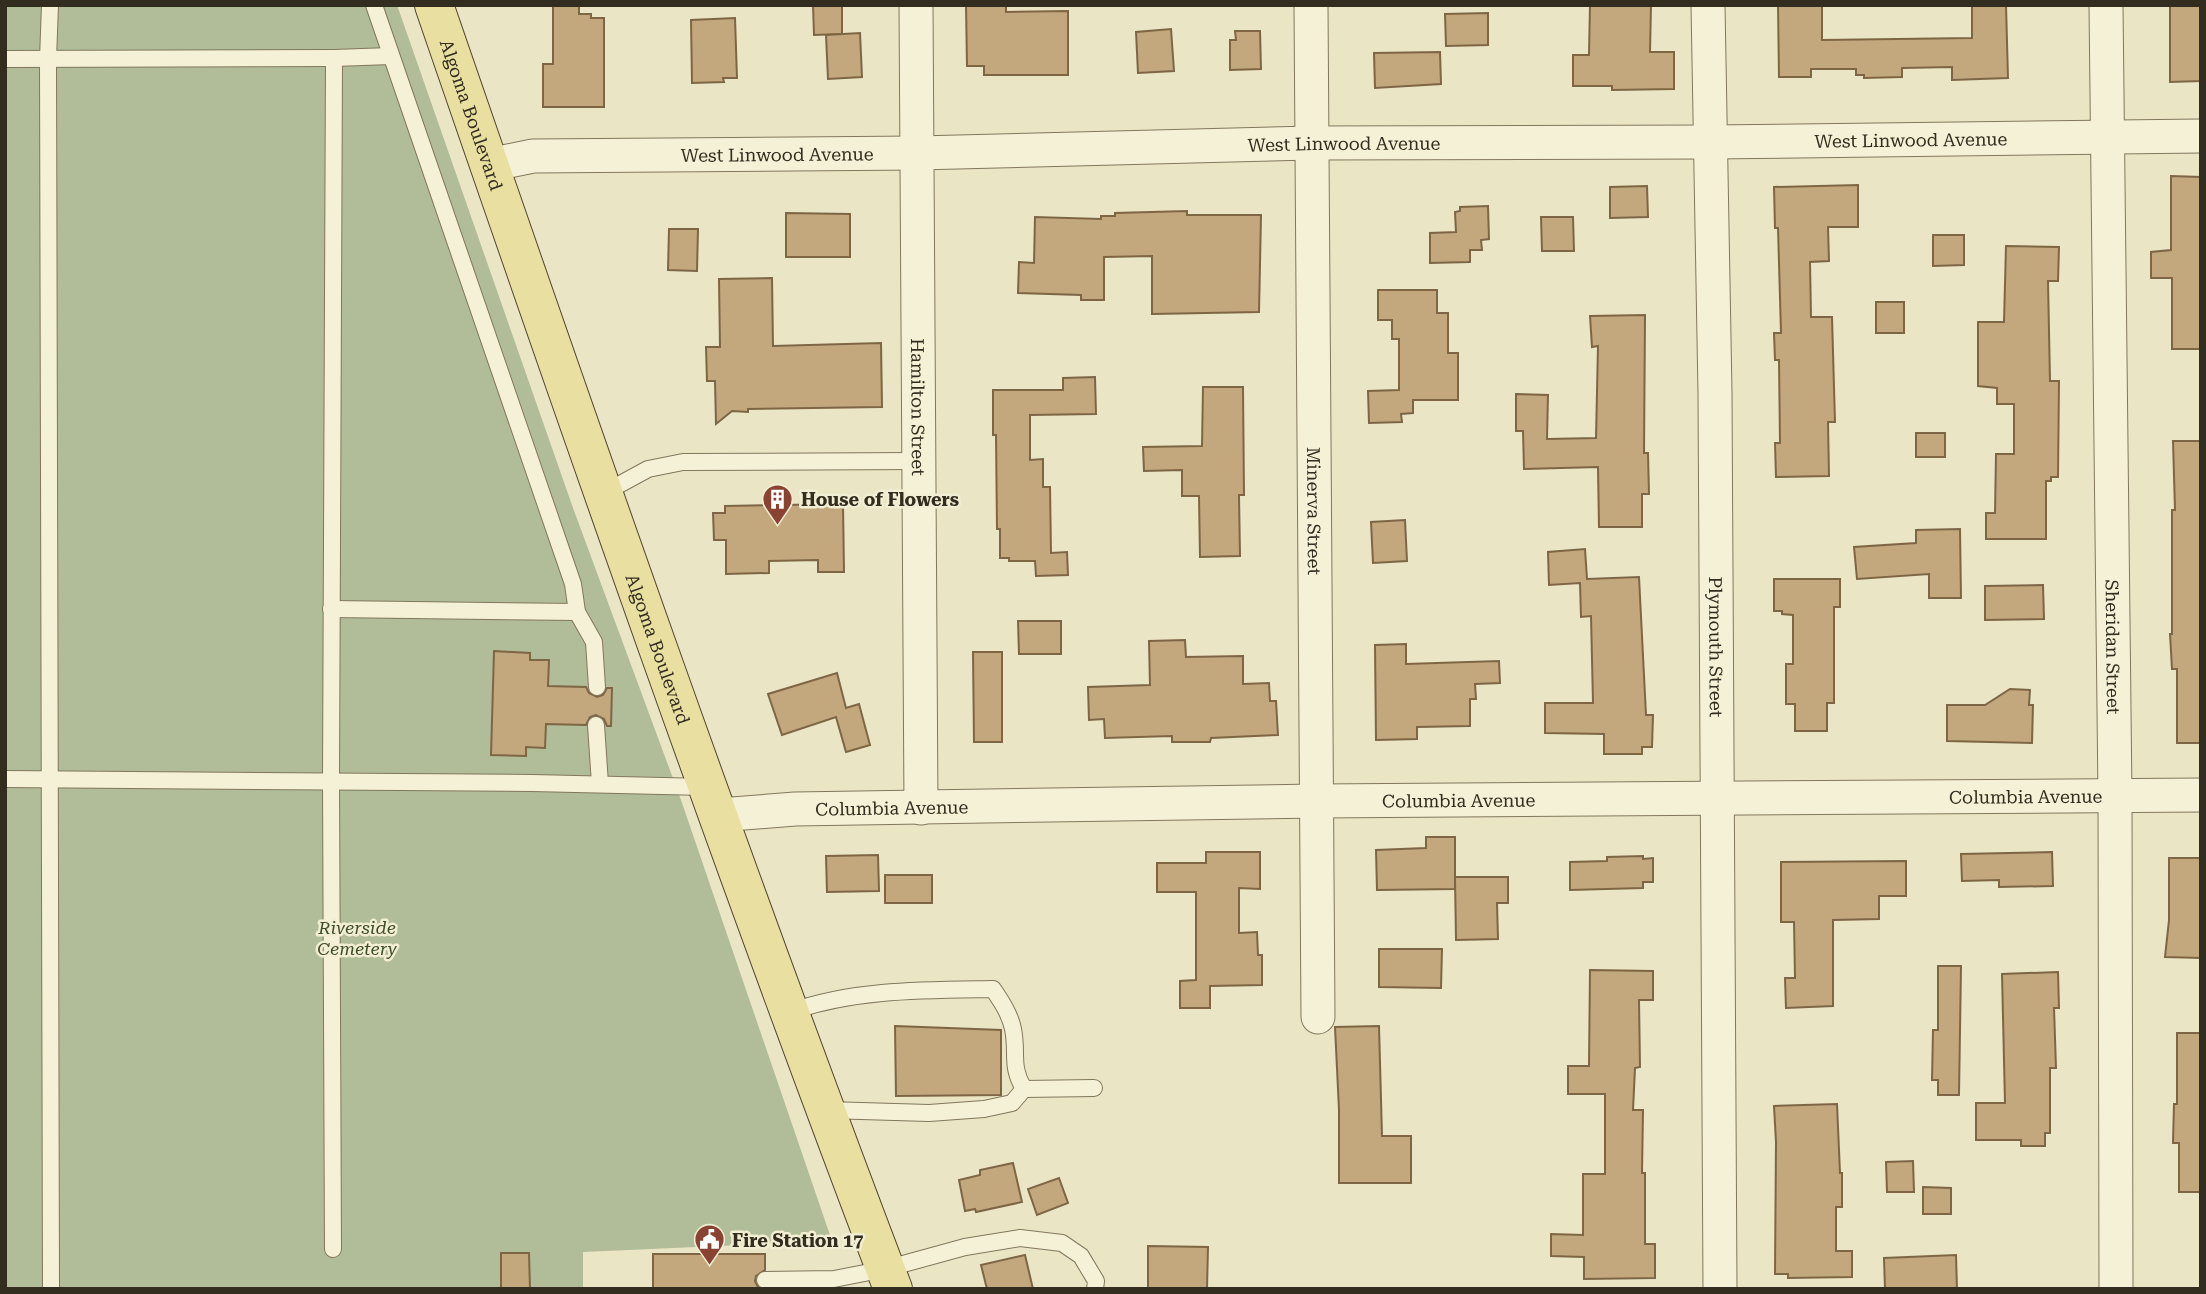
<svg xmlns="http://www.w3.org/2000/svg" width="2206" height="1294" font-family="'Roboto Serif',serif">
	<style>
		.cemetery { fill: #b1bc98 }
		.building { fill: #c3a87e; stroke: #7e6645; stroke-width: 2 }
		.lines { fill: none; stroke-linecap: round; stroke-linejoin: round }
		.lane-casing { stroke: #82775d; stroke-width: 18 }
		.street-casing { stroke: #82775d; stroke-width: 35 }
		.primary-casing { stroke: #504531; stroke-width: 40 }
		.lane { stroke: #f5f1d7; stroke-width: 16 }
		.street { stroke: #f5f1d7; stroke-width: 33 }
		.primary { stroke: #e8dfa0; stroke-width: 38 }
		.labels { text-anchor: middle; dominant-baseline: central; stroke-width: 5; stroke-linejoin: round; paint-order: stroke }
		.street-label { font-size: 18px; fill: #332d1f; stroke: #f1eed3 }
		.poi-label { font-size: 18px; font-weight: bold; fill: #332d1f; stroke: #f1eed3; text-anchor: start }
		.park-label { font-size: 18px; font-style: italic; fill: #3d4e28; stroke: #f1eed3 }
	</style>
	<rect width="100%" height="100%" fill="#e9e5c5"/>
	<path class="cemetery" d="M5 5H397L573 508 681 800 832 1241 583 1252V1289H5Z"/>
	<g class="building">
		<path d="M553 5H579V14H591V18H604V107H543V64H553Z"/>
		<path d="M813 5H842V34L814 35Z"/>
		<path d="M966 5H1006V12L1068 11V75H984V66H967Z"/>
		<path d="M1590 5H1651L1650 52H1674V89L1612 90V86H1573V55H1589Z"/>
		<path d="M1778 5H1822V40L1972 38V5H2006L2008 78 1952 80V67L1902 68V77L1864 78V75H1856V69H1811V77H1779Z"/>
		<path d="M2170 5H2201V81L2170 82Z"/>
		<path d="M1488 13V45L1446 46 1445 14Z"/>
		<path d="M735 18 737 78H723L724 82 692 83 691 20Z"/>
		<path d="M1171 29 1174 71 1138 73 1136 32Z"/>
		<path d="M1235 31H1260L1261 69 1230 70V40H1236Z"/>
		<path d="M860 33 862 77 828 79 826 35Z"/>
		<path d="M1440 52 1441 84 1375 88 1374 53Z"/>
		<path d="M2171 176 2201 177V349H2172V278H2151V252L2171 250Z"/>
		<path d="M1858 185V227H1828L1829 261 1810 262 1811 317H1832L1835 422H1828L1829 476 1776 477 1775 443H1780L1779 360H1775L1774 333H1781L1778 228H1775L1774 187Z"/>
		<path d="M1647 186 1648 217 1610 218V187Z"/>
		<path d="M1488 206 1489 239 1481 240 1482 250H1470V262L1430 263V233L1456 232 1455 212 1460 211V207Z"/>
		<path d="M1187 211V215H1261L1259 312 1152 314V256L1104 257V300H1081V295L1018 293 1019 262 1034 263 1035 217 1101 219V216H1115V213Z"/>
		<path d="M786 213 850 214V257H786Z"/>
		<path d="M1541 217H1573L1574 251H1542Z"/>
		<path d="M669 229H698L697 271 668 270Z"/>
		<path d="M1933 235H1964V265L1933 266Z"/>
		<path d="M2006 246 2059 247 2058 281H2048L2050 381H2059L2058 477H2051V481H2046V539H1986V513H1995L1996 454H2014V404H1997V388L1978 386V322H2004Z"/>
		<path d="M772 278 773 346 881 343 882 407 748 409V412L732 411 716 424 715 381H707L706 347H720L719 279Z"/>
		<path d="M1378 290H1437V313H1448V353H1458V400H1413V413L1401 414 1402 422 1369 423 1368 391 1399 390V339H1392V320H1378Z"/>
		<rect x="1876" y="302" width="28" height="31"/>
		<path d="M1645 315 1644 453H1648L1649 494H1642V527H1599L1598 467 1524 469 1523 431H1516V394L1548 395 1547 439 1596 438 1598 346 1592 347 1590 316Z"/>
		<path d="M1095 377 1096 414 1030 415V460L1043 459V487H1050L1051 553 1067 552 1068 575 1036 576 1035 561H1009V558H1000V529H997L996 435H993V390H1063V378Z"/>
		<path d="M1203 387H1243L1244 495H1239L1240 556 1200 557 1199 496H1182V470L1144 471 1143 447 1202 446Z"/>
		<rect x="1916" y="433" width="29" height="24"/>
		<path d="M2173 441H2201V743H2177V669H2172L2170 634H2172V510H2175Z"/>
		<path d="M843 504 844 572H818V560L769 561V573L726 574V540H714L713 513H725V506Z"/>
		<path d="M1405 520 1407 561 1373 563 1371 522Z"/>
		<path d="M1960 529 1961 598H1929V574L1857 579 1854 547 1916 543V530Z"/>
		<path d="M1585 549 1587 579 1639 577 1646 715H1653L1652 747H1642V754H1604V734L1545 733V703H1593L1591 616 1581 617 1580 583 1549 585 1548 552Z"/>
		<path d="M1774 579H1840V607H1834V703H1827V731H1795V704H1786V664H1793V615L1782 614V611H1774Z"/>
		<path d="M2043 585 2044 619 1985 620V586Z"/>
		<path d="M1018 621H1061V654H1019Z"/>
		<path d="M1185 640 1186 657 1243 656V684L1269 683 1270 701H1276L1278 735 1211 738 1210 742H1172V736L1105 738 1104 719 1089 720 1088 687 1150 685 1149 641Z"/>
		<path d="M1406 644V664L1499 661 1500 683 1475 684 1476 699H1470V726L1417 727V739L1376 740 1375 645Z"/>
		<path d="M494 651 530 653V660H549L548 686 586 687 589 693 597 697 603 695 607 688H612L611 726H607L604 719 596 715 590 717 586 725 546 724 545 748 526 747V756L491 755Z"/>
		<path d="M973 652H1002V742H974Z"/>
		<path d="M837 673 846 708 859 704 870 745 846 752 836 717 782 735 768 694Z"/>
		<path d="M2010 689 2030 690 2029 705H2033L2032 743 1947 741V705H1985Z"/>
		<path d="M1426 837H1455V889L1377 890 1376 850 1426 848Z"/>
		<path d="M1206 852H1260V889L1239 888V933L1257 932 1258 955H1262V985L1210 986V1008H1180V981L1196 980V892H1157V863H1206Z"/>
		<path d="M2052 852 2053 886 1999 887V880L1962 881 1961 854Z"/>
		<path d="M878 855 879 891 827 892 826 856Z"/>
		<path d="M1643 856V859L1653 858V882H1643V888L1570 890V862L1607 861V857Z"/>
		<path d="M2169 858H2201V958L2165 957 2169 920Z"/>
		<path d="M1906 861V896H1879V919L1833 920V1006L1786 1008 1785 978H1795L1794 922H1781V862Z"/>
		<rect x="885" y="875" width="47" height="28"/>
		<path d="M1455 877H1508V903H1497L1498 939 1456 940Z"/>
		<path d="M1379 949H1442L1441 988 1379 987Z"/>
		<path d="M1938 966H1961L1959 1095H1938V1080H1932L1933 1030H1938Z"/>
		<path d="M1590 970 1653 971V1000H1639L1640 1067 1635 1068 1633 1110H1643L1642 1173H1645V1244H1655V1278L1584 1279V1257L1551 1256V1234L1583 1235V1174H1605V1094H1568V1066H1589Z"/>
		<path d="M2058 972 2059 1008H2054L2056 1068H2050V1133H2045V1146H2021V1140H1976V1103H2005L2002 974Z"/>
		<path d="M895 1026 1001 1030V1095L896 1096Z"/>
		<path d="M1379 1026 1382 1136H1411V1183H1339V1110L1335 1027Z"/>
		<path d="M2177 1033H2201V1192H2179V1143H2173L2174 1104H2177Z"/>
		<path d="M1837 1104 1840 1173H1842V1207H1836V1251H1852V1277L1788 1278V1274H1775L1776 1142 1774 1106Z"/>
		<path d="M1913 1161 1914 1192H1887L1886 1162Z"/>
		<path d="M1013 1163 1022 1202 976 1212 975 1209 965 1211 959 1180 980 1175V1170Z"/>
		<path d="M1059 1178 1068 1203 1037 1215 1028 1189Z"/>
		<path d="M1923 1187 1951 1188V1214H1923Z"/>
		<path d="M1148 1246 1208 1247 1207 1289H1148Z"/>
		<path d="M501 1253H529L530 1289H501Z"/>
		<path d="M653 1254H765V1270L756 1276 755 1281 759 1289H653Z"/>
		<path d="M1025 1255 1033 1289H987L981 1265Z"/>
		<path d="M1956 1255 1957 1289H1885L1884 1258Z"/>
	</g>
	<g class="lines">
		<defs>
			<g id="lane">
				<path d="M50 5 48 59 51 1289"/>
				<path d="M374 5 573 584 577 612 594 642 597 687"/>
				<path d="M5 59 334 58"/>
				<path d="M602 494 648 469 683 462 918 461"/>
				<path d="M331 609 577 612"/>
				<path d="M596 725 600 784"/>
				<path d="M5 779 532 783 706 787"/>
				<path d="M790 1012C854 989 925 990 993 989 1001 1001 1010 1014 1013 1029 1018 1053 1010 1066 1024 1089L1094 1088"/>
				<path d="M827 1110 929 1113 984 1109 1012 1103 1024 1089"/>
				<path d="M333 1249 331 780 334 58 391 56"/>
				<path d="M765 1280 834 1279 885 1269 965 1247 1020 1238 1062 1243 1081 1256 1096 1281 1095 1289"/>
			</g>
			<g id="street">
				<path id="s1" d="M916 5 921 808"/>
				<path id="s2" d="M1311 5 1318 1017"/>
				<path id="s3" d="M1708 5 1715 393 1720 1289"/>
				<path id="s4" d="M2106 5 2115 797 2116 1289"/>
				<path id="s5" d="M489 165 533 156 918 153 1312 143 1710 142 2201 136"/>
				<path id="s6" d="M719 815 795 809 1318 801 2201 795"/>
			</g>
			<g id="primary">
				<path id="s7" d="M434 5C582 435 731 864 893 1289"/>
			</g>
		</defs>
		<use href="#lane" class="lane-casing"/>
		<use href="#street" class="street-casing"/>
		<use href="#primary" class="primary-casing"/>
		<use href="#lane" class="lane"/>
		<use href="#street" class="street"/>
		<use href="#primary" class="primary"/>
	</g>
	<defs>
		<symbol id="building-pin" viewBox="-11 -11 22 30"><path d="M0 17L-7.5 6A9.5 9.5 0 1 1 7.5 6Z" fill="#8a4333" stroke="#f1eed3"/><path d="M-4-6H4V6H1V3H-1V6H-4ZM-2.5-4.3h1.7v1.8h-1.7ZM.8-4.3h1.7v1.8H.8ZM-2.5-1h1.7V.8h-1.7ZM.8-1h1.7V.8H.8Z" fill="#fff"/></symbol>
		<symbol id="civic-pin" viewBox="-11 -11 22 30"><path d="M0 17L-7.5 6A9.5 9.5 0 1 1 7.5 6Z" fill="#8a4333" stroke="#f1eed3"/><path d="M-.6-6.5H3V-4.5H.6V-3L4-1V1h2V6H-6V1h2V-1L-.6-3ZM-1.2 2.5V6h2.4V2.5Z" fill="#fff"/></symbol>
	</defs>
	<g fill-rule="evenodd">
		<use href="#building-pin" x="760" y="482" width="35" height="47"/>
		<use href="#civic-pin" x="692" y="1222" width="35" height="47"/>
	</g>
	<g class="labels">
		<g class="street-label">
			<text stroke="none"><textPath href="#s7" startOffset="116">Algoma Boulevard</textPath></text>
			<text stroke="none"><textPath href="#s5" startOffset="1423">West Linwood Avenue</textPath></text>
			<text stroke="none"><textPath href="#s5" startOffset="856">West Linwood Avenue</textPath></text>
			<text stroke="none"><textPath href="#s5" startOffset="289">West Linwood Avenue</textPath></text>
			<text stroke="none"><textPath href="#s1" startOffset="402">Hamilton Street</textPath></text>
			<text stroke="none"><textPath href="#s2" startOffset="506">Minerva Street</textPath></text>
			<text stroke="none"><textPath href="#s3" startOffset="642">Plymouth Street</textPath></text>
			<text stroke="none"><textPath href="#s4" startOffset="642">Sheridan Street</textPath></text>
			<text stroke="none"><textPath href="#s7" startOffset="682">Algoma Boulevard</textPath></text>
			<text stroke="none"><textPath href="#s6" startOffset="1307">Columbia Avenue</textPath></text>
			<text stroke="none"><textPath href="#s6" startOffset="740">Columbia Avenue</textPath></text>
			<text stroke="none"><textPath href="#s6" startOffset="173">Columbia Avenue</textPath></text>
		</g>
		<g class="poi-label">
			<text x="801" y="499">House of Flowers</text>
			<text x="732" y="1240">Fire Station 17</text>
		</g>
		<g class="park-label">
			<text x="357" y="927">Riverside<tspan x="357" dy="21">Cemetery</tspan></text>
		</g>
	</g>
	<rect width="2206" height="1294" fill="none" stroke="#332d1f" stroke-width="14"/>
</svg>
